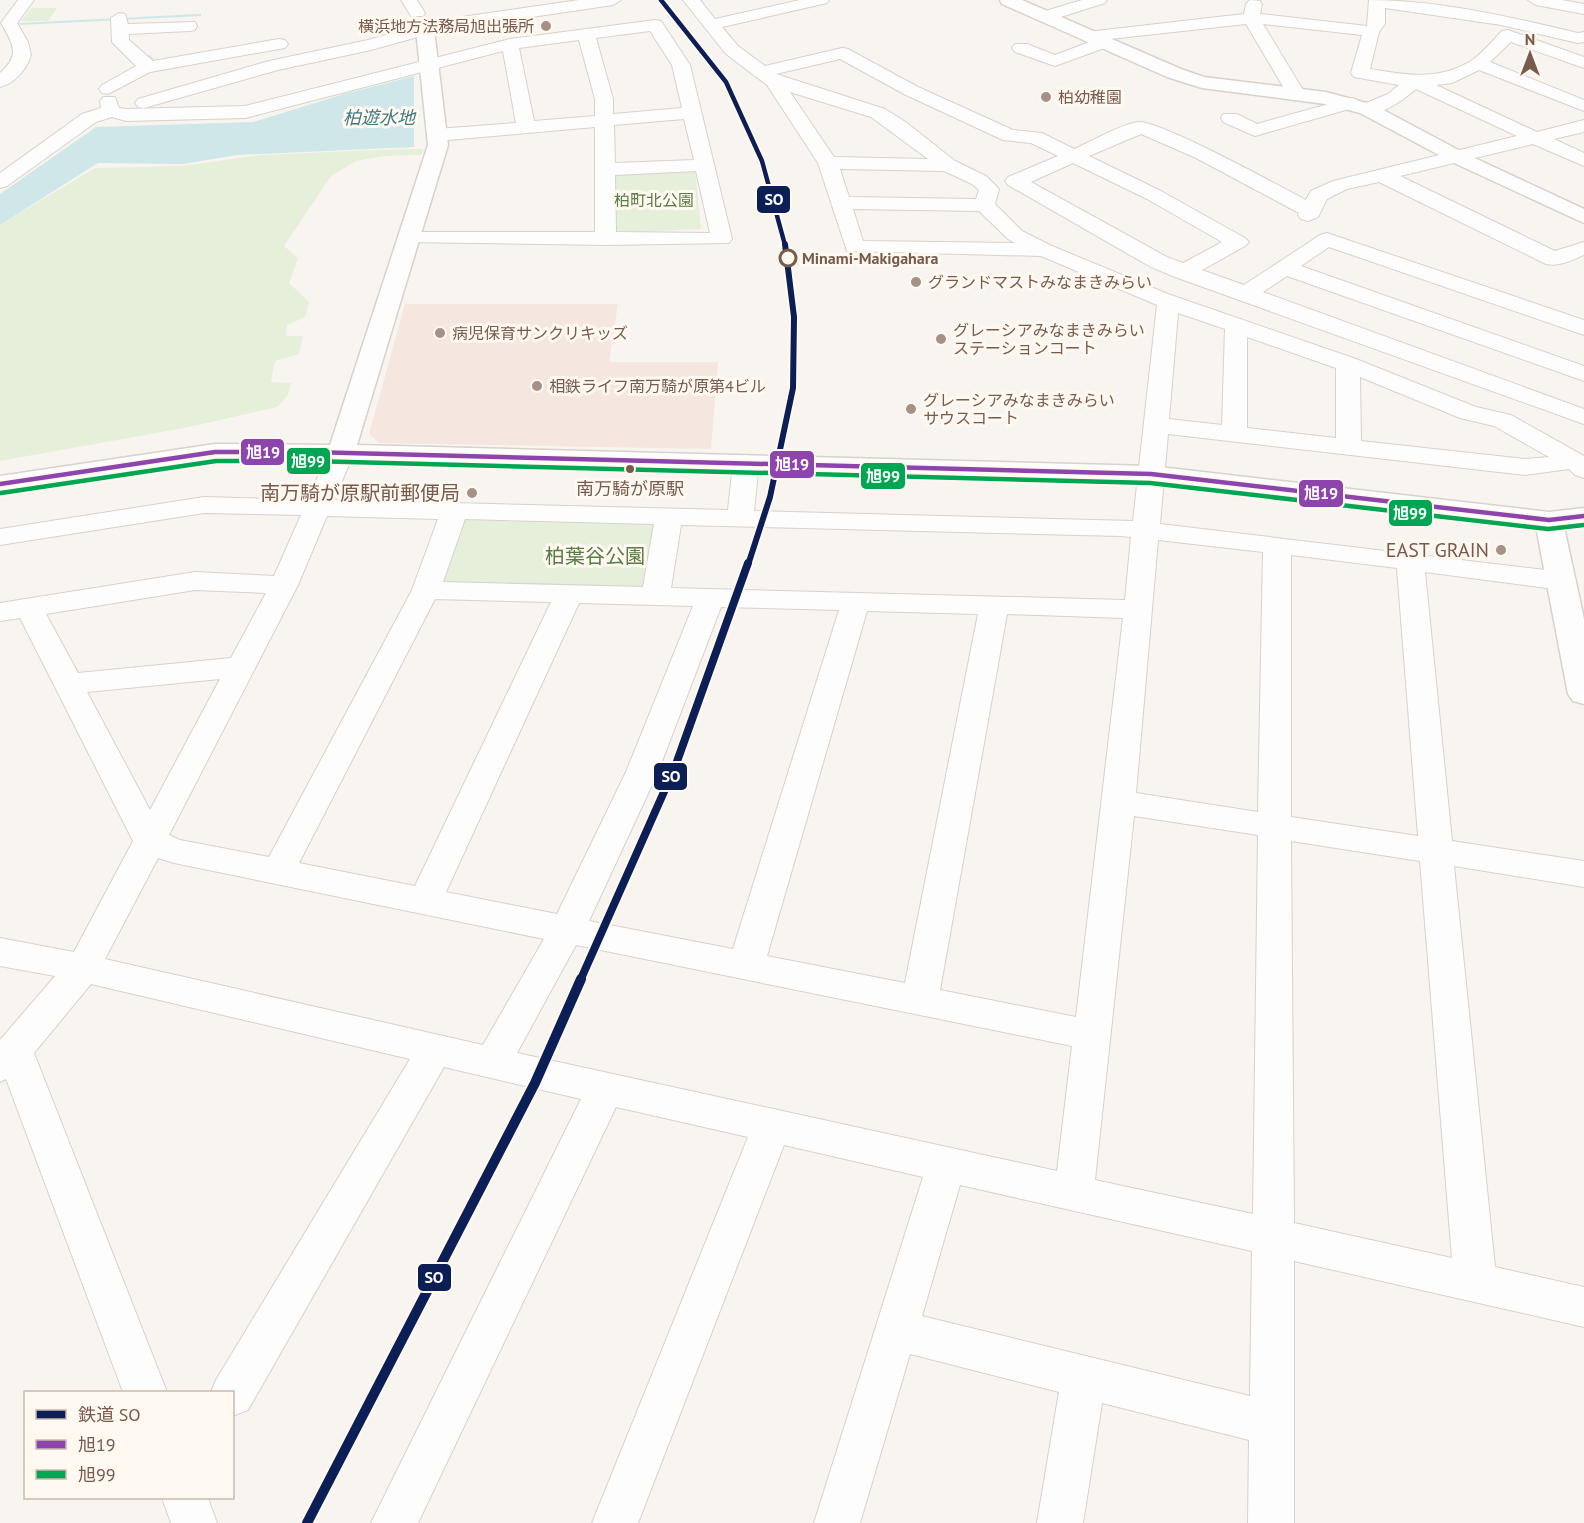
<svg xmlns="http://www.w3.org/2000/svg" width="1584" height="1523" font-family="'PT Sans','Noto Sans JP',sans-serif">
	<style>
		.commercial { fill: #f5e6e0 }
		.green { fill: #e6efda }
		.water { fill: #d0e7e9 }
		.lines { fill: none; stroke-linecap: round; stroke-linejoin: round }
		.stream { fill: #d0e7e9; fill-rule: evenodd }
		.minor-casing { stroke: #d8d1cc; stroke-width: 2 }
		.tertiary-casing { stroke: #d8d1cc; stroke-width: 3 }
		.minor { fill: #fefdfd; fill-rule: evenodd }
		.tertiary { fill: #fefdfd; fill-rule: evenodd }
		.bus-1-casing { stroke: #fff9f1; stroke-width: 8 }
		.bus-2-casing { stroke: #fff9f1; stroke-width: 8 }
		.bus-1 { stroke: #8e44ad; stroke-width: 4.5 }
		.bus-2 { stroke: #00a651; stroke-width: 4.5 }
		.rail-1-far3-casing { stroke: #fff9f1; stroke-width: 8 }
		.rail-1-far2-casing { stroke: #fff9f1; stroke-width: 10 }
		.rail-1-far1-casing { stroke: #fff9f1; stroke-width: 12 }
		.rail-1-casing { stroke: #fff9f1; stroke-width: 14 }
		.rail-1-far3 { stroke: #0c1e56; stroke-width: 4.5 }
		.rail-1-far2 { stroke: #0c1e56; stroke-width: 6 }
		.rail-1-far1 { stroke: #0c1e56; stroke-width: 8 }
		.rail-1 { stroke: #0c1e56; stroke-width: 10 }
		.poi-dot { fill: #a59186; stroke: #fff9f1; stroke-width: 2 }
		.stop-dot { fill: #fff9f1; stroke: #785b4d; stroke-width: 3 }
		.bus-dot { fill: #785b4d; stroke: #fff9f1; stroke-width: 2 }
		.labels { text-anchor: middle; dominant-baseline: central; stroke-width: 6; stroke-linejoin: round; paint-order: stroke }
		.far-poi-label { font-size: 16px; fill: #785b4d; stroke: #fff9f1; text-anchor: start }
		.far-park-label { font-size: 16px; fill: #587d45; stroke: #fff9f1 }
		.far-stop-label { font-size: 16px; font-weight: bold; fill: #785b4d; stroke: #fff9f1; text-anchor: start }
		.far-water-label { font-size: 18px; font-style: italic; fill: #437b83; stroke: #fff9f1 }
		.bus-label { font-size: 18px; fill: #785b4d; stroke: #fff9f1 }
		.poi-label { font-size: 20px; fill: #785b4d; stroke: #fff9f1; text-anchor: end }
		.park-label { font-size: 20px; fill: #587d45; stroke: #fff9f1 }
		.line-badge { stroke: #fff9f1; stroke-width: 2 }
		.badge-label { font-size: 16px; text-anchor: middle; font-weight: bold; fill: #fff }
	</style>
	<rect width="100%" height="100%" fill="#f8f4ef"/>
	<path class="commercial" d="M405 304H618L609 362H718L711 449 379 443 369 434Z"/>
	<g class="green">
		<path d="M31 8H57L48 21H21Z"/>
		<path d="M400 149H424L421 155 383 156 356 161 331 176 284 246 298 258 289 283 309 302 305 317 287 325 286 336H303L299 354 275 361 271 382 291 383 288 395 277 407 189 427 0 461V225L95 168 182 166 261 155Z"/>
		<path d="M695 168 701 229 609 233V171Z"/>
		<path d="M463 520 659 525 645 590 441 583Z"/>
	</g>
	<path class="water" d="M414 76V147L237 155 183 164 98 163 0 225V194L96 127 253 122 344 94Z"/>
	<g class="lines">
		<g class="stream">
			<path d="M199 14H201V16L19 25 17 24 19 23Z"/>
			<path d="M146 55H150L155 61 154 66 150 65V61L146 56Z"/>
		</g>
		<defs>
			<g id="minor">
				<path d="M18 0H34L17 23 28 42 31 55C27 69 14 84 0 87V73C21 55 13 44 1 23Z"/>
				<path d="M401 0H417L425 13 423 16H411Z"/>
				<path d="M579 0H621L613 5 443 30 371 50 278 70 144 108 138 107 135 103 138 99 269 61 368 40 441 20Z"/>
				<path d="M683 0H700L715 19 800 0H829L827 3 722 27 738 46 765 66 842 48 848 49 918 87 1013 130 1042 133 1074 149C1093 141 1119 125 1138 122 1158 119 1281 187 1306 200L1311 191 1333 181 1517 136 1416 89C1402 101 1379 118 1361 113L1358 109 1361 105 1388 94 1399 85 1354 77 1351 73 1362 35 1263 24 1306 95 1303 99H1291L1288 95 1246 24 1110 39 1113 42 1110 46 1055 66 1015 52 1012 48 1015 44H1027L1055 55 1092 41 1085 36 1087 32 1244 14 1246 4 1250 0 1260 1 1262 4 1260 14 1367 26 1369 0C1439 0 1510 17 1578 33L1584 32V42L1578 43 1501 25 1385 8V24L1379 32 1370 69C1406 75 1438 81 1471 61 1482 54 1492 41 1502 31L1508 30 1584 57V68L1511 42 1490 62 1584 100V111L1479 70 1452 83 1436 85 1537 132 1584 120V132L1554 139 1584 153V166L1533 144 1400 176 1555 251 1584 242V255C1572 260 1559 267 1546 264L1379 182 1347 189 1327 199 1318 217 1308 221 1301 219 1298 215 1299 213 1196 158 1141 134 1089 156 1161 191 1245 238 1249 242 1245 246 1202 270 1244 285 1320 235 1327 233 1584 320V335L1329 247 1301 266 1584 366V381L1287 276 1263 292 1584 409V424L1175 277 1151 267 1008 185 1005 181 1008 177 1058 156 1031 143 1003 140 906 95 840 59 776 74 885 109 907 123 955 161 986 176 999 189 995 204 1022 231 1052 246 1168 294 1356 359 1476 407 1511 415 1584 456V478L1575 475 1569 469 1525 475 1168 434 1160 524 1562 572 1572 575 1576 581 1572 587 1562 590 1425 572 1452 841 1584 861V887L1454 866 1495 1267 1584 1287V1327L1294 1261V1523H1248L1249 1440 1102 1403 1083 1523H1037L1059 1392 910 1354 860 1523H814L923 1177 784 1145 638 1523H592L748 1137 616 1107 418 1523H371L581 1099 444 1067 248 1410 232 1416V1392H211L216 1380 410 1059 91 984 34 1053 167 1392H123L6 1079 0 1082V1040L55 976 0 966V938L74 952 133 841 20 618 0 621V603L195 572 274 576 301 515 204 513 0 545V529L204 497 308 500 328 453 332 448 341 445 350 448 354 453 334 500 728 510 733 463 737 458 746 455 755 458 759 463 754 511 1133 521 1157 305 1041 256 847 251 818 163 767 85 726 54ZM790 92 871 117 928 159 834 157ZM1073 163 1147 199 1222 242 1183 263 1167 257 1031 182ZM840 169 944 171 972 184 979 190 976 199 849 197ZM853 209 979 211 1008 239 1015 243 863 241ZM1178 313 1225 329 1222 425 1169 419ZM1247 337 1336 368V438L1247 428ZM1360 377 1460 418 1494 426 1549 457 1525 459 1361 441ZM327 516 438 519 412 590 269 857 180 840 169 835 298 585ZM465 519 654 524 643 587 443 582ZM681 525 1121 536 1131 537 1125 600 671 588ZM1158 540 1263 552 1258 812 1136 793ZM1291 555 1397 568 1418 836 1291 817ZM195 590 266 593 231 658 78 673 46 614ZM435 599 551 602 415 886 299 863ZM579 603 693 606 626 772 557 914 446 892ZM721 607 839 610 733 949 589 921 658 772ZM867 611 978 614 905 983 767 956ZM1007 614 1123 618 1076 1017 940 990ZM220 679 150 810 87 692ZM1134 816 1258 835 1253 1214 1095 1180ZM1291 841 1420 861 1452 1258 1294 1223ZM158 858 174 863 544 939 483 1045 105 959ZM576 945 1072 1046 1057 1171 517 1053ZM960 1185 1252 1251 1250 1396 922 1316Z"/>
				<path d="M1082 0H1107L1105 3 1045 22 1037 17 1039 13Z"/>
				<path d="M1528 0H1562L1584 4V14L1536 5Z"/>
				<path d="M119 13 125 14 128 24 195 22 197 26 195 30 189 31 129 34V40L153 61 279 39 285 40 288 44 285 48 279 49 150 72 108 94 102 93 99 89 102 85 136 66 112 42 111 18Z"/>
				<path d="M655 20 661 21 690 65 732 239 729 243 606 245 402 242 399 238 402 234 409 232H595V127L437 141 430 139 428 135 430 131 437 129 516 123 503 51 245 118 126 121 112 117 96 122 7 186 0 188V173L82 114 101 108 100 101 103 97H115L119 108 126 109 245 106 510 39ZM650 31 672 65 682 108 613 114V99L596 38ZM579 40 595 99V116L534 121 519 48ZM684 119 694 160 615 163 614 125ZM696 171 710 233 616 232 615 175Z"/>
				<path d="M1350 98 1356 99 1359 103 1356 107 1255 136 1223 122 1221 118 1223 114H1237L1257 124Z"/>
				<path d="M162 1498H208L217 1523H171Z"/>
			</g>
			<g id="tertiary">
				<path d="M1000 0H1022L1181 69 1204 77 1326 92 1374 105 1466 154 1584 209V223L1452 162 1360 113 1325 104 1202 88 1167 77 1002 4Z"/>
				<path d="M425 25 431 26 434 30 448 145 357 445 1151 466 1549 512 1584 508V524L1564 527 1584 619V704L1573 701 1568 694 1536 527 1151 482 310 460H215L0 492V476L215 444 330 445 428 145 416 30 419 26Z"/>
			</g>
		</defs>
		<use href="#minor" class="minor-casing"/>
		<use href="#tertiary" class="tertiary-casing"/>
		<use href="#minor" class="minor"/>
		<use href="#tertiary" class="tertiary"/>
		<defs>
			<path id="bus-1" d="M0 484 215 452H310L1151 474 1549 520 1584 516"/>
			<path id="bus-2" d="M1 493 216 461H310L1150 483 1548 529 1584 525"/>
		</defs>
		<use href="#bus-1" class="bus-1-casing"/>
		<use href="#bus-2" class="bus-2-casing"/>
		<use href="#bus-1" class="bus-1"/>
		<use href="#bus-2" class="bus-2"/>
		<defs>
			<path id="rail-1-far3" d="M661 0 726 82 762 161 785 245"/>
			<path id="rail-1-far2" d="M748 565 770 497 793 388 794 317 785 244"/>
			<path id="rail-1-far1" d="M580 981 675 767 748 563"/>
			<path id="rail-1" d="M307 1523 535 1083 581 979"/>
		</defs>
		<use href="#rail-1-far3" class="rail-1-far3-casing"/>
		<use href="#rail-1-far2" class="rail-1-far2-casing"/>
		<use href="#rail-1-far1" class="rail-1-far1-casing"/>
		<use href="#rail-1" class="rail-1-casing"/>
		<use href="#rail-1-far3" class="rail-1-far3"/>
		<use href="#rail-1-far2" class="rail-1-far2"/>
		<use href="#rail-1-far1" class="rail-1-far1"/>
		<use href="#rail-1" class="rail-1"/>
	</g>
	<g class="poi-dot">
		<circle cx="546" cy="26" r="6"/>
		<circle cx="1046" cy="97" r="6"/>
		<circle cx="916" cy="282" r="6"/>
		<circle cx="440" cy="333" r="6"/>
		<circle cx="941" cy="339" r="6"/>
		<circle cx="537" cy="386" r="6"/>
		<circle cx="911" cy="409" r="6"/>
		<circle cx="472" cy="493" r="6"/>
		<circle cx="1501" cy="550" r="6"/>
	</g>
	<circle class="stop-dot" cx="788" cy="258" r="8"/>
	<circle class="bus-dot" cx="630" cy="469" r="5"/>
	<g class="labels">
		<g class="far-poi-label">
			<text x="534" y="26" text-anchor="end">横浜地方法務局旭出張所</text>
			<text x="1058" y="97">柏幼稚園</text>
			<text x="928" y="282">グランドマストみなまきみらい</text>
			<text x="953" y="330">グレーシアみなまきみらい<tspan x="953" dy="18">ステーションコート</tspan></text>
			<text x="452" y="333">病児保育サンクリキッズ</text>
			<text x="549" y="386">相鉄ライフ南万騎が原第4ビル</text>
			<text x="923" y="400">グレーシアみなまきみらい<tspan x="923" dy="18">サウスコート</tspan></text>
		</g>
		<g class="far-park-label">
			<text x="654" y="200">柏町北公園</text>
		</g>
		<g class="far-stop-label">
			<text x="802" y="258">Minami-Makigahara</text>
		</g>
		<g class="far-water-label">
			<text x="379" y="117">柏遊水地</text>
		</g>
		<g class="bus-label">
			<text x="630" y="488">南万騎が原駅</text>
		</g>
		<g class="poi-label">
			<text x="460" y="493">南万騎が原駅前郵便局</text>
			<text x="1489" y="550">EAST GRAIN</text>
		</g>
		<g class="park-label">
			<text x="595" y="556">柏葉谷公園</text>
		</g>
	</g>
	<g class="line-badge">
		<rect x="756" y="185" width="35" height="29" rx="6" fill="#0c1e56"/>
		<rect x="240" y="438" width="45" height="28" rx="6" fill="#8e44ad"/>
		<rect x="286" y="447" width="45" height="28" rx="6" fill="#00a651"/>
		<rect x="769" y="450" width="46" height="29" rx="6" fill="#8e44ad"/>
		<rect x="860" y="462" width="46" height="28" rx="6" fill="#00a651"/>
		<rect x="1298" y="479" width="46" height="29" rx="6" fill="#8e44ad"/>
		<rect x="1388" y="499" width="45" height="28" rx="6" fill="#00a651"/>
		<rect x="653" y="762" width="35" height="29" rx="6" fill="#0c1e56"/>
		<rect x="417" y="1263" width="35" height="29" rx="6" fill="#0c1e56"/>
	</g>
	<g class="badge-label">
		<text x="774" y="205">SO</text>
		<text x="263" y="458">旭19</text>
		<text x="308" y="467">旭99</text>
		<text x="792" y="470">旭19</text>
		<text x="883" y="482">旭99</text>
		<text x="1321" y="499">旭19</text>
		<text x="1410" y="519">旭99</text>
		<text x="671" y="782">SO</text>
		<text x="434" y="1283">SO</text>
	</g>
	<rect x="24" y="1391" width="210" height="108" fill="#fff9f1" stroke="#c9baaf" stroke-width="1.5"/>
	<rect x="36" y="1410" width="30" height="9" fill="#0c1e56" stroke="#c9baaf" stroke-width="1.5"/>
	<text x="78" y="1421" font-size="18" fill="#785b4d">鉄道 SO</text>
	<rect x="36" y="1440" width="30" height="9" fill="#8e44ad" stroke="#c9baaf" stroke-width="1.5"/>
	<text x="78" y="1451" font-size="18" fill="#785b4d">旭19</text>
	<rect x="36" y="1470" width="30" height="9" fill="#00a651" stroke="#c9baaf" stroke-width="1.5"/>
	<text x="78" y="1481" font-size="18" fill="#785b4d">旭99</text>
	<g transform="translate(1530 54)" stroke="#fff9f1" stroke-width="4.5" paint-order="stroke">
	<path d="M0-4.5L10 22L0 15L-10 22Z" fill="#785b4d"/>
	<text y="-9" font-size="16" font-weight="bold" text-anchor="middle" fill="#785b4d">N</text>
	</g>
</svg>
